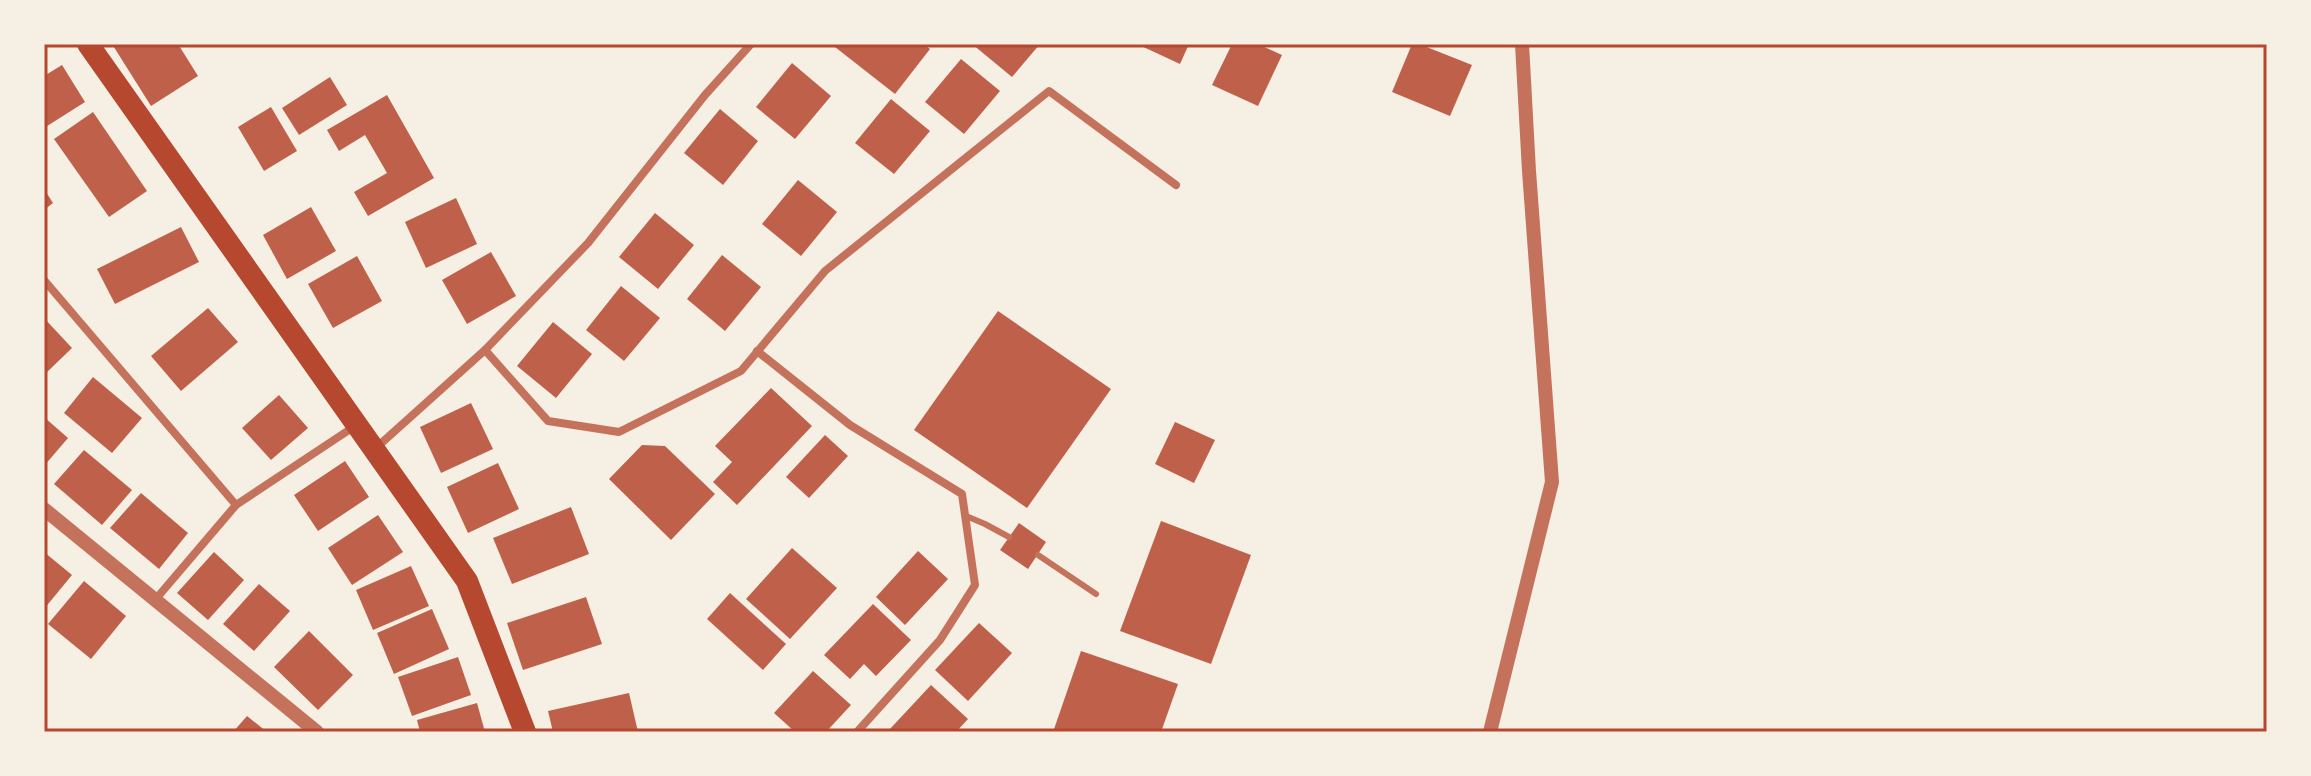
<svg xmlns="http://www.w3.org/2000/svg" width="2311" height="776" font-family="Merriweather,serif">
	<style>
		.building { fill: #bf614a }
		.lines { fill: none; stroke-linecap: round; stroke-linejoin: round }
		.service { stroke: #c5725c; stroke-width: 6 }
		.minor { stroke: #c5725c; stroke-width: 8 }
		.tertiary { stroke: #c5725c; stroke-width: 14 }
		.trunk { stroke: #b5482f; stroke-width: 22 }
		.neatline { fill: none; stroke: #b5482f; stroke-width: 3 }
	</style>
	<rect width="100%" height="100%" fill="#f6efe4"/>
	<g class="building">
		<path d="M112 44H178L198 76 151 106Z"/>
		<path d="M837 44H923L930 49 895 94 835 47Z"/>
		<path d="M972 44H1040L1012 77Z"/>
		<path d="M1137 44H1189L1180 64Z"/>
		<path d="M1232 44H1258L1282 55 1258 106 1212 85Z"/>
		<path d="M1412 44H1419L1472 65 1450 116 1392 92Z"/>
		<path d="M961 59 1000 91 964 134 925 102Z"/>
		<path d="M792 63 831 96 795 139 756 107Z"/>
		<path d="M62 65 85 102 44 128V76Z"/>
		<path d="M330 77 347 105 299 135 282 108Z"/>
		<path d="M387 95 434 178 368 216 354 192 387 173 365 135 339 151 327 130Z"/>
		<path d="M891 99 930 131 894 174 855 143Z"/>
		<path d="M271 107 297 151 264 171 238 127Z"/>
		<path d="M720 109 758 141 723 185 684 153Z"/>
		<path d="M93 112 147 191 109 217 54 139Z"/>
		<path d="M798 180 837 212 801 256 762 224Z"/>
		<path d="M44 189 53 203 44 210Z"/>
		<path d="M456 198 477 244 426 268 405 222Z"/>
		<path d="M311 207 336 251 287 279 263 235Z"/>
		<path d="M655 213 694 245 658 289 619 257Z"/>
		<path d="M181 227 199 262 115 304 97 269Z"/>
		<path d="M491 252 516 296 467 324 442 280Z"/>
		<path d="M722 255 761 287 725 331 687 299Z"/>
		<path d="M357 256 382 301 333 328 308 284Z"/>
		<path d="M621 286 660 318 624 361 586 330Z"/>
		<path d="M208 308 238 342 181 391 151 356Z"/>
		<path d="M998 311 1111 389 1027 508 914 430Z"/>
		<path d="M44 318 72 348 44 375Z"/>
		<path d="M553 322 592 354 556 398 517 366Z"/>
		<path d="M93 377 142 418 112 453 64 413Z"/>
		<path d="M771 388 812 426 737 505 713 482 732 462 715 446Z"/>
		<path d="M279 395 308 428 271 460 242 428Z"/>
		<path d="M471 403 493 449 441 473 420 427Z"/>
		<path d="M44 417 68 438 44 466Z"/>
		<path d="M1175 422 1215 440 1194 483 1155 464Z"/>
		<path d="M825 435 848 456 809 498 786 477Z"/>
		<path d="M642 445 665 446 715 494 671 540 609 479Z"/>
		<path d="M84 450 132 490 102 525 54 484Z"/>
		<path d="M345 461 369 497 318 531 294 495Z"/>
		<path d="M498 463 519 509 468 533 447 487Z"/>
		<path d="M141 493 188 533 159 569 110 528Z"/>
		<path d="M571 507 589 554 512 584 493 538Z"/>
		<path d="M378 515 403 552 352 585 328 548Z"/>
		<path d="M1161 521 1251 555 1211 664 1120 631Z"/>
		<path d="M1019 523 1046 542 1028 569 1000 550Z"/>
		<path d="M792 548 837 588 790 639 746 599Z"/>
		<path d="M918 551 948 579 905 625 876 597Z"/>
		<path d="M44 552 72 575 44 609Z"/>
		<path d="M214 552 244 580 208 620 177 593Z"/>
		<path d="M411 566 429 606 373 630 356 590Z"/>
		<path d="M84 581 126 616 91 659 48 624Z"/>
		<path d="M259 584 290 611 254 651 223 624Z"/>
		<path d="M730 593 786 644 763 670 707 619Z"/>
		<path d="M586 597 602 644 523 670 507 623Z"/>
		<path d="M873 604 911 640 876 676 864 664 850 679 824 655Z"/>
		<path d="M432 609 449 649 394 674 377 633Z"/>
		<path d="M979 623 1012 653 968 701 935 670Z"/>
		<path d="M309 631 353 675 318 710 274 667Z"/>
		<path d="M1081 651 1178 684 1161 732H1053Z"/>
		<path d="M458 657 471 695 412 716 398 677Z"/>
		<path d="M813 671 851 705 826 732H795L774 713Z"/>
		<path d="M931 685 968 719 956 732H892L889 730Z"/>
		<path d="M629 693 638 732H553L548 711Z"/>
		<path d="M477 703 485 732H420L417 720Z"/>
		<path d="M247 716 267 732H233Z"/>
	</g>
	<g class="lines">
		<g class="service">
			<path d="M966 516 985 524 1009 537"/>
			<path d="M1038 555 1096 594"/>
		</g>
		<g class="minor">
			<path d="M44 280 236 505"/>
			<path d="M485 350 548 421 619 432 741 371 825 271 1049 91 1176 185"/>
			<path d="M757 351 850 425 962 494 975 585 940 640 857 732"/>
			<path d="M377 447 485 350 588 243 705 95 751 44"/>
			<path d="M155 600 236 505 355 426"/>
		</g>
		<g class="tertiary">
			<path d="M44 509 317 732"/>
			<path d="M1490 732 1552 482 1529 171 1522 44"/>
		</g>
		<path class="trunk" d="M88 44 467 581 525 732"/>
	</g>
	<rect width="2311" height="776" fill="none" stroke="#f6efe4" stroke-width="92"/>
	<rect x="46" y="46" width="2219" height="684" class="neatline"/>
</svg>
